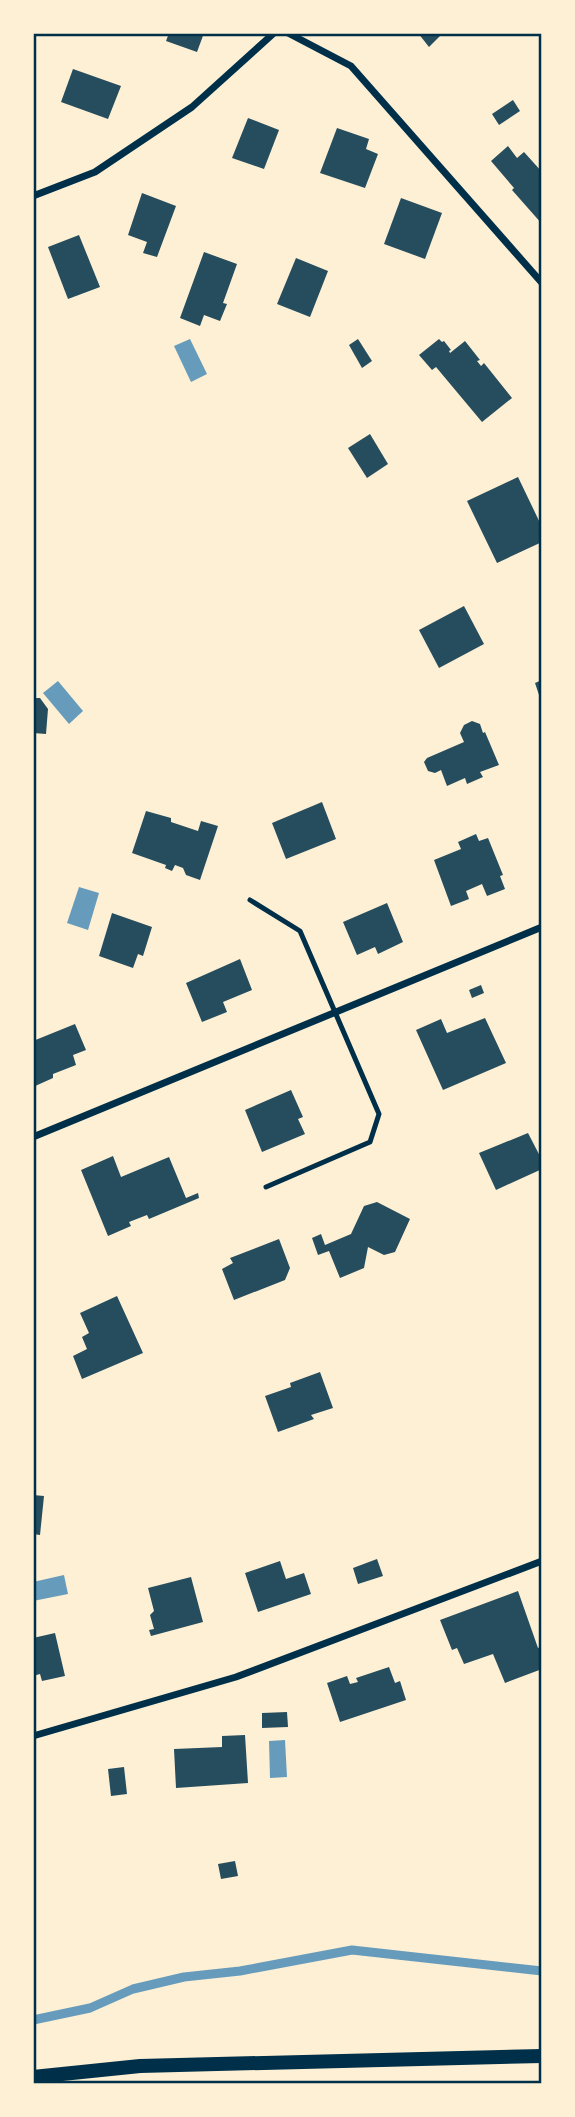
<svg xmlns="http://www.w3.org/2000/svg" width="575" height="2117" font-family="'IBM Plex Serif',serif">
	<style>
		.water { fill: #669bbc }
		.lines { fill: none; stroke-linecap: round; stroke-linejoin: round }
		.stream { stroke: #669bbc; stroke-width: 9 }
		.building { fill: #264d5e }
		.service { stroke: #003049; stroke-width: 5 }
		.minor { stroke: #003049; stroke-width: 7 }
		.secondary { stroke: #003049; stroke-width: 14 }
		.neatline { fill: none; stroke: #003049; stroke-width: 2.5 }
	</style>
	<rect width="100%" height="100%" fill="#fdf0d5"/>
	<g class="water">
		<path d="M190 339 207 374 191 382 174 346Z"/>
		<path d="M58 681 83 711 69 724 43 693Z"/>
		<path d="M79 887 99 893 88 930 67 923Z"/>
		<path d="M64 1575 68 1594 33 1601V1582Z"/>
		<path d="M285 1740 287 1777 270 1778 269 1741Z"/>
	</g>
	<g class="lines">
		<path class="stream" d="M33 2020 90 2008 133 1989 184 1977 240 1971 352 1950 542 1971"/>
	</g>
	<g class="building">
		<path d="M169 33H204L197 52 166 41Z"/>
		<path d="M418 33H443L429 47Z"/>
		<path d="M73 69 121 86 108 119 61 102Z"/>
		<path d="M513 100 520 111 499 125 492 114Z"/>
		<path d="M248 118 279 130 264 169 232 158Z"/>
		<path d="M337 128 369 139 366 149 378 154 365 188 320 173Z"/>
		<path d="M508 146 517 158 524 152 542 172V224L512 190 514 188 491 161Z"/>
		<path d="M142 193 176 206 157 257 143 253 147 242 128 235Z"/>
		<path d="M401 198 442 213 425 259 384 244Z"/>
		<path d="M79 235 100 287 68 299 48 247Z"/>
		<path d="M204 252 237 264 223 303 227 304 220 321 204 315 200 326 180 318Z"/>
		<path d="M296 258 328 271 310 317 277 304Z"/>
		<path d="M358 339 372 361 362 368 349 345Z"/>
		<path d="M439 339 442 342 444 341 451 350 449 351 450 353 465 341 480 360 477 361 481 366 484 363 512 398 482 422 436 367 432 370 419 355Z"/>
		<path d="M370 434 388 464 367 478 348 448Z"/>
		<path d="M518 477 542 527V542L497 563 467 501Z"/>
		<path d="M464 606 484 644 439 668 419 630Z"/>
		<path d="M542 680V701H541L535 683Z"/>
		<path d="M33 698H40L48 709 46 734 33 733Z"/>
		<path d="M472 721 480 724 483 733 485 732 499 765 480 772 483 777 467 784 465 778 447 786 441 770 435 773 428 771 424 762 427 758 464 742 460 733 464 725Z"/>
		<path d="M322 802 336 839 286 859 272 823Z"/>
		<path d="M146 811 171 818V822L198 831 201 821 218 826 200 880 186 875 183 868 175 865 172 871 165 868 166 865 132 853Z"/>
		<path d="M476 834 479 841 488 838 503 875 500 876 505 889 487 896 482 884 466 891 469 899 451 906 434 860 461 849 458 842Z"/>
		<path d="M387 903 403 942 378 954 375 947 357 955 343 922Z"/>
		<path d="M112 913 152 927 143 956 138 954 133 968 99 956Z"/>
		<path d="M240 959 252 990 223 1002 227 1012 202 1022 186 983Z"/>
		<path d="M481 985 484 993 472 998 469 990Z"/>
		<path d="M485 1018 506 1063 443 1090 416 1030 441 1019 447 1033Z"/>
		<path d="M75 1024 86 1050 73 1055 76 1065 53 1074V1078L33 1087V1041Z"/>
		<path d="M291 1090 303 1117 298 1119 305 1134 262 1152 245 1110Z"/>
		<path d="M528 1133 542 1160V1169L496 1190 479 1153Z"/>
		<path d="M113 1156 121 1177 169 1157 186 1198 198 1193 199 1198 149 1219 147 1215 129 1222 131 1226 108 1236 81 1170Z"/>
		<path d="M377 1202 410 1219 395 1252 384 1255 368 1247 364 1268 340 1278 329 1251 318 1255 312 1238 321 1234 325 1245 351 1234 364 1206Z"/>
		<path d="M279 1239 290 1268 285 1280 234 1300 222 1269 233 1263 230 1258Z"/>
		<path d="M117 1296 143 1353 82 1379 73 1356 87 1349 82 1337 89 1333 80 1313Z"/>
		<path d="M320 1372 333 1408 311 1415 314 1419 278 1432 265 1396 291 1387 290 1383Z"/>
		<path d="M33 1495 44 1496 40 1535 33 1534Z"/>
		<path d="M377 1559 383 1576 358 1584 353 1568Z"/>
		<path d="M280 1561 286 1579 304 1573 311 1594 258 1612 245 1573Z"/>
		<path d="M191 1577 203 1622 151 1636 149 1630 154 1629 150 1615 154 1611 148 1588Z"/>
		<path d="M518 1591 538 1648 542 1646V1669L505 1683 493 1654 464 1664 457 1648 452 1650 440 1620Z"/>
		<path d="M55 1633 65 1676 42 1681 40 1674 33 1676V1638Z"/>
		<path d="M389 1667 395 1683 400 1681 406 1700 340 1722 327 1683 347 1676 350 1684 358 1682 356 1678Z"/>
		<path d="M287 1712 288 1727 262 1728V1713Z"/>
		<path d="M245 1735 248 1783 176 1788 174 1749 222 1747V1736Z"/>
		<path d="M124 1767 127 1794 111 1796 108 1769Z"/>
		<path d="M235 1861 238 1876 221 1879 218 1864Z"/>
	</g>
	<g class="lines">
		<path class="service" d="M250 900 300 931 379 1114 370 1142 266 1187"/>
		<g class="minor">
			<path d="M288 33 351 66 542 283"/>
			<path d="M33 196 95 172 192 107 274 33"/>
			<path d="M33 1137 542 927"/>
			<path d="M33 1736 236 1677 542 1561"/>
		</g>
		<path class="secondary" d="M33 2077 140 2066 542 2056"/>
	</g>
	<rect width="575" height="2117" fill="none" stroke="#fdf0d5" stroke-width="70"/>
	<rect x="35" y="35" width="505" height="2047" class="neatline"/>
</svg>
